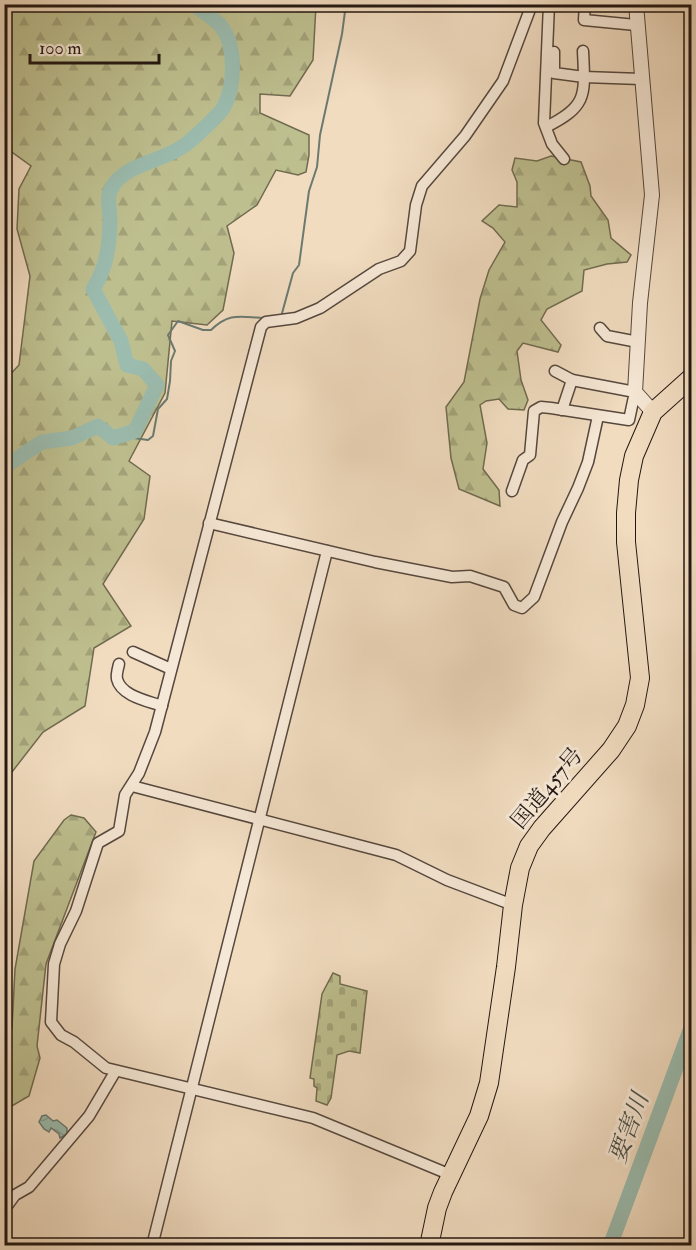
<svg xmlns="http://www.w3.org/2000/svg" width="696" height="1250" font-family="'IM FELL Double Pica','Noto Serif JP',serif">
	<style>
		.forest { fill: url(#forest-firs); stroke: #706b50; stroke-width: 1.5 }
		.cemetery { fill: url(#cemetery-stones); stroke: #706b50; stroke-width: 1.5 }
		.water { fill: url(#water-waves); stroke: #6b7a70; stroke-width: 1.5 }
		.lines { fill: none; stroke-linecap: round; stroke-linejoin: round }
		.stream { stroke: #6b7a70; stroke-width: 2 }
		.river { stroke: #9bbcaf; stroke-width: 15 }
		.minor-casing { stroke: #56483e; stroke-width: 13 }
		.tertiary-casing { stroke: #56483e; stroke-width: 16 }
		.trunk-casing { stroke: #231712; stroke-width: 20 }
		.minor { stroke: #f6e8d6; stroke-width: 10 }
		.tertiary { stroke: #f6e8d6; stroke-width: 14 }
		.trunk { stroke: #f1dcc0; stroke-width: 18 }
		.labels { text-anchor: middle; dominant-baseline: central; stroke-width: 6; stroke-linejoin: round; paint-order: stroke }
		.street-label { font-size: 22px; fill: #231712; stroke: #f6e8d6 }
		.water-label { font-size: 24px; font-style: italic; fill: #4d5149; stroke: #f6e8d6 }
	</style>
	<defs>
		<pattern id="forest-firs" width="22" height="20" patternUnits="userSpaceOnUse" patternTransform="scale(1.5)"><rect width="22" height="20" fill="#bebf8f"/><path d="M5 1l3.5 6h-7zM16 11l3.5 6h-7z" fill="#a3a37a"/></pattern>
		<pattern id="cemetery-stones" width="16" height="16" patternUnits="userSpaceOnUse" patternTransform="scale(1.5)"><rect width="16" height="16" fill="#bebf8f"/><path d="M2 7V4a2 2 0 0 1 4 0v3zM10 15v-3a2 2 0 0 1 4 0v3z" fill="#a3a37a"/></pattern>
		<pattern id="water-waves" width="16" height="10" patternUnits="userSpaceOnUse" patternTransform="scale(1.5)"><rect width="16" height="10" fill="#9bbcaf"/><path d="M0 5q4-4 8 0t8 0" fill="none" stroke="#85a196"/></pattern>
	</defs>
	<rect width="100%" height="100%" fill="#f1dcc0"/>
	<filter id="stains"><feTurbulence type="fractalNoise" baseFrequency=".00333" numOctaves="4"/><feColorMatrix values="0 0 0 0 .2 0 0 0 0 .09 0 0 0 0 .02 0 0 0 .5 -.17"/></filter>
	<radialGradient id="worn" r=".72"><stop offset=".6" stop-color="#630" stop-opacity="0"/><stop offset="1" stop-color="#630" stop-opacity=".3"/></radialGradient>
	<g class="forest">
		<path d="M10 5H316L313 60 290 96 260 94V113L309 135V155L306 172 298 175 276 170 257 205 227 226 234 253 223 310 207 325 172 321 165 393 129 461 150 476 144 519 103 584 131 626 94 648 85 706 43 732 5 781 4 381 19 365 30 276 17 229 19 189 31 166 5 147 4 69 10 50Z"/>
		<path d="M551 156 581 162 590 186 591 196 608 220 611 238 631 255 627 262 607 264 584 270 582 291 547 309 541 320 561 345 558 352 523 343 517 351 521 380 528 400 524 410 508 409 499 399 486 401 480 405 487 443 483 469 499 490 500 506 459 489 451 458 446 407 464 382 480 299 489 270 505 242 493 228 482 221 499 205 517 207V182L512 170 515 158 537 161Z"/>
		<path d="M71 815 84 818 96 832 46 964 37 1046 40 1058 29 1096 5 1110V1029L12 1028 15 969 34 861 64 820Z"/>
	</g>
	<path class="cemetery" d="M333 973 340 976V984L367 991 360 1053 349 1051 337 1055 331 1098 327 1105 316 1101 317 1088 314 1086V1079L310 1078 322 994Z"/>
	<path class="water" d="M46 1115 53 1121 57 1120 67 1128V1134L60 1138 59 1134 51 1128 49 1132 44 1129 39 1122 42 1116Z"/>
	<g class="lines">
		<g class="stream">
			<path d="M281 317 293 273 299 265 309 191 317 167 320 135 342 34 346 4"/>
			<path d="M119 436 148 440 153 436 158 409 167 399 170 381 171 361 175 351 168 335 178 321 203 330H211C230 312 240 317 264 318"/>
		</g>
		<g class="river">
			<path d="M4 467 42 442 72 438 98 426 113 438 135 431 157 385 143 369 127 365 121 341 93 289C106 269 109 248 110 224 111 210 104 197 114 184 131 162 162 162 185 145 192 140 220 114 224 107 235 85 237 43 219 24 212 17 202 11 194 4"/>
			<path d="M610 1246 692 1025"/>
		</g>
		<defs>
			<g id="minor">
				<path d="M549 4 544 123 552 144 564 159"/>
				<path d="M585 4 584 20 636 25"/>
				<path d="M554 52V73L584 77 641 79"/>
				<path d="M546 127C588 106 585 95 583 51"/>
				<path d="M600 328 607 336 638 342"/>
				<path d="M562 410 572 380"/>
				<path d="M512 491 523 460 530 455 534 411 541 407 551 408 629 420 635 392 572 380 555 371"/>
				<path d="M209 523 375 562 452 577 470 576 504 587 514 605 522 608 534 597 562 522 578 488 588 462 598 416"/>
				<path d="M133 652 171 669"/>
				<path d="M119 664C118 668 116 675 117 679 121 696 148 701 162 706"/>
				<path d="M132 786 396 855 447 880 513 905"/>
				<path d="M451 1175 313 1118 106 1068 74 1042 61 1035 51 1022 54 964 60 944 76 911 98 843 119 831 125 795 139 773 155 732 261 327 266 322 296 318 320 308 379 269 401 261 410 251 416 205 422 186 465 136 503 81 532 4"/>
				<path d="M4 1210 15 1195 29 1187 89 1116 115 1072"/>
				<path d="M152 1246 327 551"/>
			</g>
			<path id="tertiary" d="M636 4 652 195 640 303 635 392 653 412"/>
			<path id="trunk" d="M429 1246 437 1208 443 1192 479 1116 489 1083 506 967 513 905 520 868 529 846 542 828 611 750 627 726 635 705 640 678 626 542V513L629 480 634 456 653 412 692 377"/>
		</defs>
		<use href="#minor" class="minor-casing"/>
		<use href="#tertiary" class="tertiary-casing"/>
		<use href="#trunk" class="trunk-casing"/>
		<use href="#minor" class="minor"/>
		<use href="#tertiary" class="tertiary"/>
		<use href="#trunk" class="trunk"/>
	</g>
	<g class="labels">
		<g class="street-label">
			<text transform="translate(547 788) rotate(-50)">国道457号</text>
		</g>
		<g class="water-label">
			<text transform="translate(629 1128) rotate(-70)">要害川</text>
		</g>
	</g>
	<rect width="696" height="1250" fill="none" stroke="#f1dcc0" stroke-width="24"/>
	<rect x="6" y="6" width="684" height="1238" fill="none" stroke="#231712" stroke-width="3"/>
	<rect x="12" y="12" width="672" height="1226" fill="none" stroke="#231712" stroke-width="1.5"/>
	<path d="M30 54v9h129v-9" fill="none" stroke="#231712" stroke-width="3"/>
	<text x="39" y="54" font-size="18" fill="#231712" stroke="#f6e8d6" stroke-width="4.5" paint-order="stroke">100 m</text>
	<rect width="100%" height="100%" filter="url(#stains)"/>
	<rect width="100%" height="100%" fill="url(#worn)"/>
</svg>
